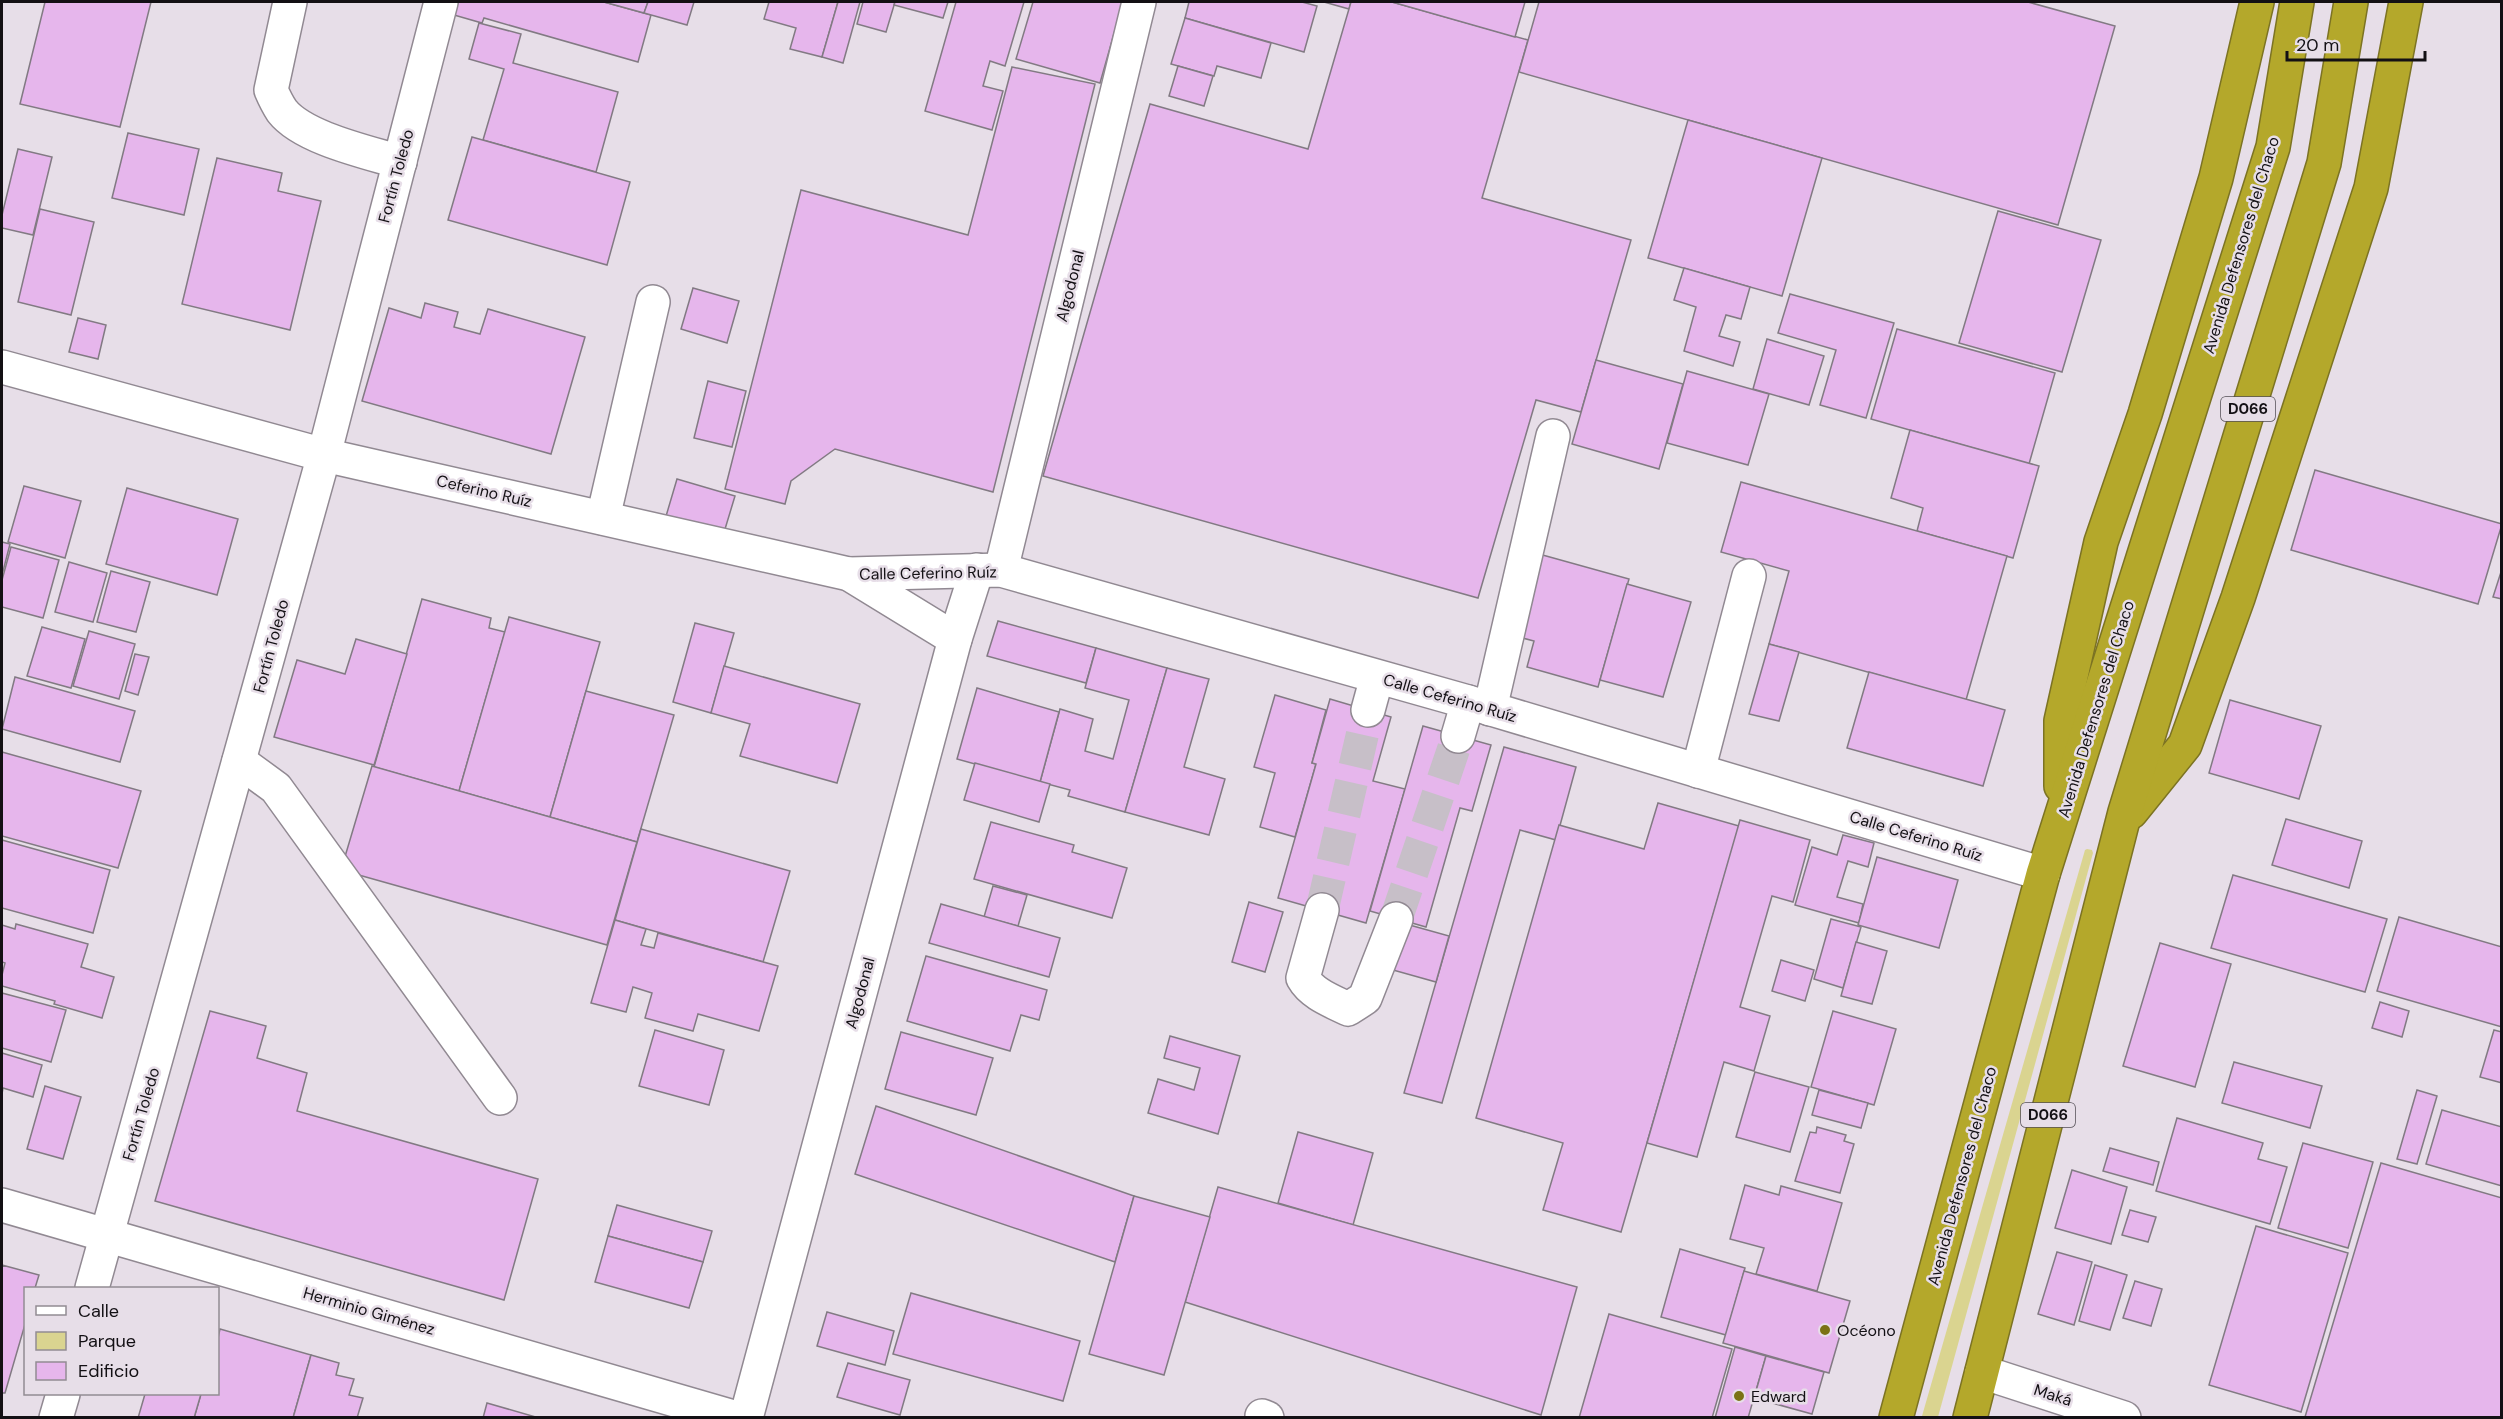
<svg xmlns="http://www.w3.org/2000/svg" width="2503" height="1419" font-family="'DM Sans',sans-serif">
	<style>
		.green { fill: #dad490 }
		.building { fill: #e6b6ec; stroke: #827a83; stroke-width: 1.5 }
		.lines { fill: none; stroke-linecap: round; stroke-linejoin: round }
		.minor-tunnel { stroke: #c7bfc8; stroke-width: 33; stroke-dasharray: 33 16; stroke-linecap: butt }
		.minor-casing { stroke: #918992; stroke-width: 36 }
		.highway-casing { stroke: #7c7323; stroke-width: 36 }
		.minor { stroke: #fff; stroke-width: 33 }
		.highway { stroke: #b4a82b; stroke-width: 33 }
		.poi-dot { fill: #7b7214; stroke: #e7dee8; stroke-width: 2 }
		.labels { text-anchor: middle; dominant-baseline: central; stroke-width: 5; stroke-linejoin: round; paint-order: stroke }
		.shield { fill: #e7dee8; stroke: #534e54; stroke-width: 1.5 }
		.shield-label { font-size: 15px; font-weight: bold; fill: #131014 }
		.street-label { font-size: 16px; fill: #131014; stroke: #e7dee8 }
		.poi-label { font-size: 16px; fill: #131014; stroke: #e7dee8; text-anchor: start }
	</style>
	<rect width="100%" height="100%" fill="#e7dee8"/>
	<path class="green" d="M2087 849 2092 850 2093 853 1938 1417 1922 1416 2085 850Z"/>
	<g class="building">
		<path d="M45 2H151L120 127 20 104Z"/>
		<path d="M458 2H604L651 15 638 62 484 18 482 23 454 15Z"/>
		<path d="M604 2H648L644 13Z"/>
		<path d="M648 2H694L687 25 644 13Z"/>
		<path d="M769 2H838L822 57 790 49 796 28 764 19Z"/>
		<path d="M838 2H860L843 63 822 57Z"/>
		<path d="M863 2H895L886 32 857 24Z"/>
		<path d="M895 2H948L943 18 894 5Z"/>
		<path d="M956 2H1024L1005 66 990 61 983 86 1003 91 992 130 925 111Z"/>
		<path d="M1033 2H1123L1100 83 1016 59Z"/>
		<path d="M1189 2H1302L1317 6 1304 52 1185 18Z"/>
		<path d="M1324 2H1351L1349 9Z"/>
		<path d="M1351 2H1392L1528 40 1482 198 1631 240 1581 412 1536 400 1478 598 1043 476 1150 104 1308 149Z"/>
		<path d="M1392 2H1525L1515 37Z"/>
		<path d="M1539 2H2028L2115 26 2058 225 1519 72Z"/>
		<path d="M1185 18 1271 43 1261 78 1217 66 1214 76 1171 64Z"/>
		<path d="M479 23 521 34 513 63 618 92 596 172 483 140 504 69 469 59Z"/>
		<path d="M1178 66 1213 76 1204 106 1169 96Z"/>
		<path d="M1012 67 1095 84 993 492 835 449 791 481 785 504 725 489 801 190 968 235Z"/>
		<path d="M1688 120 1822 158 1782 296 1648 258Z"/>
		<path d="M128 133 199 149 184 215 112 198Z"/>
		<path d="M472 137 630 182 607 265 448 220Z"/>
		<path d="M18 149 52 157 33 235 2 228V215Z"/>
		<path d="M217 158 282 173 278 191 321 201 290 330 182 304Z"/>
		<path d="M40 209 94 222 71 315 18 302Z"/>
		<path d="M1998 211 2101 240 2062 372 1959 343Z"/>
		<path d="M1684 268 1750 287 1741 319 1726 315 1719 336 1740 342 1733 366 1684 351 1696 307 1674 300Z"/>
		<path d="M693 288 739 301 727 343 681 329Z"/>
		<path d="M1790 294 1894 323 1866 418 1820 405 1836 350 1778 333Z"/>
		<path d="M425 303 458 312 454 327 480 334 488 309 585 337 551 454 362 401 389 308 421 318Z"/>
		<path d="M78 318 106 325 98 359 69 352Z"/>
		<path d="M1897 329 2055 373 2029 464 1871 419Z"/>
		<path d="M1767 339 1824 356 1809 405 1753 389Z"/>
		<path d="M1596 360 1683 384 1659 469 1572 444Z"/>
		<path d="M1687 371 1769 394 1748 465 1667 443Z"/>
		<path d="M708 381 746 391 732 447 694 438Z"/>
		<path d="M1910 430 2039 466 2013 558 1917 531 1923 508 1891 498Z"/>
		<path d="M2315 470 2502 524 2478 604 2291 550Z"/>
		<path d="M677 479 735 496 722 539 664 523Z"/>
		<path d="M1741 482 2007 556 1966 700 1769 644 1789 571 1721 552Z"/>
		<path d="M24 486 81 501 65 558 8 542Z"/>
		<path d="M127 488 238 519 217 595 106 564Z"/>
		<path d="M2 542 10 544 2 575Z"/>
		<path d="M11 547 59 560 43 618 2 607V580Z"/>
		<path d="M1539 554 1629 579 1598 687 1527 667 1534 641 1515 636Z"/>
		<path d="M69 562 107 573 93 622 55 612Z"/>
		<path d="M111 571 150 582 136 632 97 622Z"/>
		<path d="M2501 572H2502V599L2493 597Z"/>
		<path d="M1627 584 1691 602 1663 697 1600 680Z"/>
		<path d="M422 599 491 618 489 628 505 632 459 791 374 767Z"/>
		<path d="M509 617 600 642 550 817 459 791Z"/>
		<path d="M998 621 1096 648 1086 683 987 656Z"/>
		<path d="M695 623 734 633 711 713 673 702Z"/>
		<path d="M42 627 85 639 71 688 27 676Z"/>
		<path d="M89 631 135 644 119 699 73 686Z"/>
		<path d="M356 639 407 654 374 765 274 737 297 660 345 674Z"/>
		<path d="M1769 644 1799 652 1779 721 1749 714Z"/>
		<path d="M1096 648 1167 668 1125 812 1068 796 1070 790 1040 782 1060 709 1093 719 1085 751 1113 759 1129 700 1085 688Z"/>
		<path d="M135 654 149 657 138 695 125 691Z"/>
		<path d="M724 666 860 704 837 783 740 756 750 724 711 713Z"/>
		<path d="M1167 668 1209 679 1184 767 1225 779 1209 835 1125 812Z"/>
		<path d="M1869 672 2005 710 1983 786 1847 748Z"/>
		<path d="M15 677 135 711 120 762 2 729Z"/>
		<path d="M977 688 1059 712 1040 782 957 759Z"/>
		<path d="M586 691 674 715 637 842 550 817Z"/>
		<path d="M1275 695 1326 710 1312 763 1316 764 1295 837 1260 827 1275 773 1254 767Z"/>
		<path d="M1330 699 1391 717 1373 781 1405 789 1366 923 1278 898 1316 764 1312 763Z"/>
		<path d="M2230 700 2321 726 2299 799 2209 773Z"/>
		<path d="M1423 726 1491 745 1472 811 1460 808 1426 927 1370 911Z"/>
		<path d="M1504 747 1576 767 1556 840 1520 830 1442 1103 1404 1093Z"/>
		<path d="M2 752 141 791 118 868 2 836Z"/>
		<path d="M975 763 1050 784 1039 822 964 800Z"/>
		<path d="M372 766 637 842 607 945 341 870Z"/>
		<path d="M1658 803 1739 826 1621 1232 1543 1210 1563 1143 1476 1118 1559 825 1644 849Z"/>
		<path d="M2286 819 2362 841 2349 888 2272 865Z"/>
		<path d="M1740 820 1810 840 1793 902 1772 896 1740 1007 1770 1016 1754 1071 1724 1062 1697 1157 1647 1143Z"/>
		<path d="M991 822 1074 845 1072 852 1127 868 1112 918 974 879Z"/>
		<path d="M641 829 790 871 763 962 615 920Z"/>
		<path d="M1843 835 1874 843 1868 867 1848 861 1837 897 1863 904 1859 923 1795 905 1812 847 1837 855Z"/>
		<path d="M2 840 110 870 93 933 2 908Z"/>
		<path d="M1877 857 1958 880 1939 948 1858 925Z"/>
		<path d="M2233 875 2387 919 2365 992 2211 948Z"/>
		<path d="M993 886 1027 895 1018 926 984 917Z"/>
		<path d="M1249 902 1283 912 1265 972 1232 962Z"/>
		<path d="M941 904 1060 938 1049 977 929 943Z"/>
		<path d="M2399 917 2502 947V1027L2377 991Z"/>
		<path d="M1831 919 1861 927 1843 988 1814 979Z"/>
		<path d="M615 920 646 929 641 945 654 948 658 933 778 966 759 1031 698 1014 693 1031 645 1018 652 993 633 987 626 1012 591 1003Z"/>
		<path d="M16 924 88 944 81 967 114 977 102 1018 54 1004 55 1001 2 986V975L5 963 2 962V925L15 929Z"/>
		<path d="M1406 924 1449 936 1436 982 1393 970Z"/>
		<path d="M1856 942 1887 951 1872 1004 1841 996Z"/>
		<path d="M2160 943 2231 964 2195 1087 2123 1066Z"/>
		<path d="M926 956 1047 990 1039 1020 1021 1015 1010 1051 907 1021Z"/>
		<path d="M1781 960 1814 970 1805 1001 1772 991Z"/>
		<path d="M2 993 66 1010 51 1062 2 1048Z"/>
		<path d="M2380 1002 2409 1011 2402 1037 2372 1028Z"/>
		<path d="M210 1011 266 1026 257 1058 307 1073 297 1111 538 1179 504 1300 155 1201Z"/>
		<path d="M1833 1011 1896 1029 1874 1105 1811 1087Z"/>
		<path d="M655 1030 724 1050 709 1105 639 1086Z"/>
		<path d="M2494 1030 2502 1032V1083L2480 1077Z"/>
		<path d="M901 1032 993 1058 976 1115 885 1089Z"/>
		<path d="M1170 1036 1240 1056 1218 1134 1148 1113 1158 1079 1194 1090 1200 1068 1164 1058Z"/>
		<path d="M2 1053 42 1065 33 1097 3 1088 2 1094Z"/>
		<path d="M2234 1062 2322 1086 2310 1128 2222 1103Z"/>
		<path d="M1755 1072 1809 1087 1790 1152 1736 1137Z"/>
		<path d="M45 1086 81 1097 63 1159 27 1149Z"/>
		<path d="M1819 1090 1868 1103 1861 1128 1812 1115Z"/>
		<path d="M2417 1090 2437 1096 2417 1164 2397 1159Z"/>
		<path d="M876 1106 1134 1196 1115 1262 855 1174Z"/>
		<path d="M2442 1110 2502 1127V1186L2426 1164Z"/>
		<path d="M2177 1118 2263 1143 2258 1159 2287 1167 2270 1224 2156 1191Z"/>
		<path d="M1817 1127 1846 1135 1844 1141 1854 1144 1840 1193 1795 1181 1810 1132 1816 1133Z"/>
		<path d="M1298 1132 1373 1153 1353 1225 1278 1203Z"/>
		<path d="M2303 1143 2373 1162 2348 1248 2278 1228Z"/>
		<path d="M2110 1148 2159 1162 2153 1185 2103 1171Z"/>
		<path d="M2381 1163 2502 1198 2501 1418 2305 1417Z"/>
		<path d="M2072 1170 2127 1187 2111 1244 2055 1228Z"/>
		<path d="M1745 1185 1779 1195 1781 1186 1842 1203 1817 1291 1756 1274 1764 1248 1730 1239Z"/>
		<path d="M1218 1187 1577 1287 1541 1415 1185 1302Z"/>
		<path d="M1134 1196 1210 1217 1164 1375 1089 1354Z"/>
		<path d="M617 1205 712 1231 703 1262 608 1236Z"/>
		<path d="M2130 1210 2156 1217 2148 1242 2122 1235Z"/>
		<path d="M2256 1226 2348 1253 2301 1412 2209 1385Z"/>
		<path d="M608 1236 703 1262 689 1308 595 1282Z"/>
		<path d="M1680 1249 1745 1268 1726 1335 1661 1317Z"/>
		<path d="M2057 1252 2092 1262 2074 1325 2038 1314Z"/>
		<path d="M2 1265 39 1275 35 1288H26V1321L5 1393H2Z"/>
		<path d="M2095 1265 2127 1275 2110 1330 2079 1321Z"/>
		<path d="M1744 1271 1850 1301 1829 1373 1723 1343Z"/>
		<path d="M2135 1281 2162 1289 2151 1326 2123 1318Z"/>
		<path d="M911 1293 1080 1341 1063 1401 893 1354Z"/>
		<path d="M827 1312 894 1331 885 1365 817 1346Z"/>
		<path d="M1609 1314 1732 1349 1712 1418H1579Z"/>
		<path d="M220 1329 311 1355 293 1418H194L201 1394H218V1338Z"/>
		<path d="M1735 1347 1766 1356 1748 1418H1715Z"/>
		<path d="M311 1355 339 1363 336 1375 354 1379 349 1395 363 1398 357 1418H293Z"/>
		<path d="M1766 1356 1824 1372 1812 1414 1754 1398Z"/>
		<path d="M848 1363 910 1380 900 1415 837 1397Z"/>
		<path d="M145 1394H201L194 1418H138Z"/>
		<path d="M487 1403 539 1418H483Z"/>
	</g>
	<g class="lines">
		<g class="minor-tunnel">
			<path d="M1322 910 1368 710"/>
			<path d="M1396 919 1458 736"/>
		</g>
		<defs>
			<g id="minor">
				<path d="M290 2 271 90C274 97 278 105 282 111 303 138 367 152 400 162"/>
				<path d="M2 367 324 455 849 574 955 639"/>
				<path d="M603 518 653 302"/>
				<path d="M1001 570 1139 2"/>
				<path d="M849 574 1001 570 1468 702 2043 874"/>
				<path d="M1490 709 1553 436"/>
				<path d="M1368 710 1377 677"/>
				<path d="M1458 736 1468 702"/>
				<path d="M239 761 276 788 500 1098"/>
				<path d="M1698 771 1749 576"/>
				<path d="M1322 910 1303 978C1312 994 1332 1001 1348 1009L1365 998 1396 919"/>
				<path d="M2 1205 737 1418"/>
				<path d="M92 1288 324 455 441 2"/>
				<path d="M1982 1372 2124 1418"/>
				<path d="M1262 1416 1267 1418"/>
				<path d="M56 1418 63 1394"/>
				<path d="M746 1418 955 639 977 570"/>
			</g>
			<g id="highway">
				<path d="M2061 786V721L2101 542 2145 414 2216 178 2257 2"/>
				<path d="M2131 812 2185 745 2238 598 2371 188 2406 2"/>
				<path d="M1896 1418 2043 874 2273 147 2297 2"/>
				<path d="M1970 1418 2125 812 2324 163 2351 2"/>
			</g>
		</defs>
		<use href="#minor" class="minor-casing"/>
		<use href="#highway" class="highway-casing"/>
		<use href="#minor" class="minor"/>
		<use href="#highway" class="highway"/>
	</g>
	<g class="poi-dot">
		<circle cx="1825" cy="1330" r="6"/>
		<circle cx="1739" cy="1396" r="6"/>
	</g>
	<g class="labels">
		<g class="shield">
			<rect x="2221" y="397" width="54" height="24" rx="4.5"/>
			<rect x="2021" y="1103" width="54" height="24" rx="4.5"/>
		</g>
		<g class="shield-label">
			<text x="2248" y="409">D066</text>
			<text x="2048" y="1115">D066</text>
		</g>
		<g class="street-label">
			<text transform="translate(396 176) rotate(-75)">Fortín Toledo</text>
			<text transform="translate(2241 245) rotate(-73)">Avenida Defensores del Chaco</text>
			<text transform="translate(1070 286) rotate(-76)">Algodonal</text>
			<text transform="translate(484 491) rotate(13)">Ceferino Ruíz</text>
			<text transform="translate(928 573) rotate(-1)">Calle Ceferino Ruíz</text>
			<text transform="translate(271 646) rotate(-75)">Fortín Toledo</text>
			<text transform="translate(1450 698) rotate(16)">Calle Ceferino Ruíz</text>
			<text transform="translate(2096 709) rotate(-73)">Avenida Defensores del Chaco</text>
			<text transform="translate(1916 836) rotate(17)">Calle Ceferino Ruíz</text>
			<text transform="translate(860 993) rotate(-75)">Algodonal</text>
			<text transform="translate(141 1114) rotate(-74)">Fortín Toledo</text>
			<text transform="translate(1962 1176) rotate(-75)">Avenida Defensores del Chaco</text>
			<text transform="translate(369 1311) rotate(16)">Herminio Giménez</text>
			<text transform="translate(2053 1395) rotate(18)">Maká</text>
		</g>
		<g class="poi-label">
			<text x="1837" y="1330">Océono</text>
			<text x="1751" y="1396">Edward</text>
		</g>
	</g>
	<rect width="2503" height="1419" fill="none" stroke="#131014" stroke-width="6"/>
	<rect x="24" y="1287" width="195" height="108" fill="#e7dee8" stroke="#928c93" stroke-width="1.5"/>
	<rect x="36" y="1306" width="30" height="9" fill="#ffffff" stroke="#928c93" stroke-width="1.5"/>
	<text x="78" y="1317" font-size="18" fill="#131014">Calle</text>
	<rect x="36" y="1332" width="30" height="18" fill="#dad490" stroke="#928c93" stroke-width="1.5"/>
	<text x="78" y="1347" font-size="18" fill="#131014">Parque</text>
	<rect x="36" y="1362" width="30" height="18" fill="#e6b6ec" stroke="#928c93" stroke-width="1.5"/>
	<text x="78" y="1377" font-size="18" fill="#131014">Edificio</text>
	<path d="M2287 51v9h138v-9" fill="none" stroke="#131014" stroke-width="3"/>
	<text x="2296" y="51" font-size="18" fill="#131014" stroke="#e7dee8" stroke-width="4.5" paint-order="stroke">20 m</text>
</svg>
